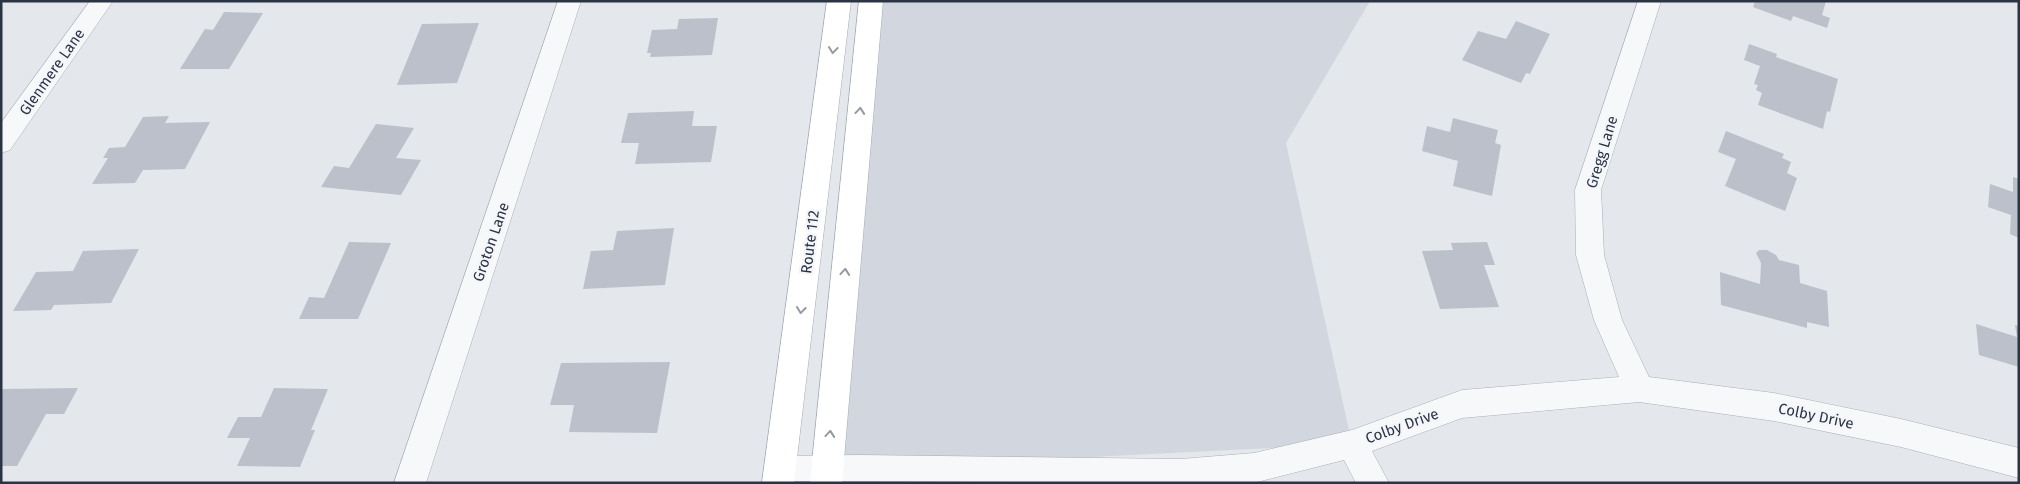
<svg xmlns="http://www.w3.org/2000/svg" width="2020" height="484" font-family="'Fira Sans',sans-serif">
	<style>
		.built { fill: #d2d6de }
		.building { fill: #bbc0ca }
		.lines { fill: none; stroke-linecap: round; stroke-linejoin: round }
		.minor-casing { stroke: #a9aeb7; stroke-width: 1 }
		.primary-casing { stroke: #a3abb8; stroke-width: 1 }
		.minor { fill: #f7f8fa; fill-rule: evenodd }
		.primary { fill: #fff; fill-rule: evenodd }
		.oneway { stroke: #959aa2 }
		.labels { text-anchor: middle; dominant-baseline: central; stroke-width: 5; stroke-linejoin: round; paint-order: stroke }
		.street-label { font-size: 15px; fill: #2b3445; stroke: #f4f6f9 }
	</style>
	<rect width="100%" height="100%" fill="#e4e7ec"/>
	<path class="built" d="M872 1H1370L1286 143 1352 444 827 470Z"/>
	<g class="building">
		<path d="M1755 1H1826L1822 15 1830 18 1827 28 1793 16 1791 21 1753 7Z"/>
		<path d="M224 12 263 13 229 69H180L205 29 213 30Z"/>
		<path d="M718 18 712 55 650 57 651 53H647L652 30 677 29 679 19Z"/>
		<path d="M1516 21 1550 34 1530 74 1526 73 1521 83 1462 60 1478 31 1506 39Z"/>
		<path d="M479 23 457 83 397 85 422 24Z"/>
		<path d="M1749 44 1777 54 1776 57 1838 79 1830 112 1827 111 1823 129 1758 105 1762 93 1756 90 1758 85 1754 84 1760 66 1744 60Z"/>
		<path d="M694 111 692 126H717L711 162 635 164 639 143H621L628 113Z"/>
		<path d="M169 116 165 123 210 122 185 169 143 170 135 183 92 184 108 158H103L109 148 125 147 143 117Z"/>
		<path d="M1453 118 1498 130 1495 143 1501 145 1492 196 1453 186 1458 161 1422 151 1427 126 1450 132Z"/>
		<path d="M376 124 414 128 396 158 421 160 401 195 321 187 334 166 349 168Z"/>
		<path d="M1726 131 1784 154 1782 158 1791 162 1787 173 1797 178 1785 211 1725 186 1736 159 1718 152Z"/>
		<path d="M2013 177 2019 179V238L2010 234 2011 215 1988 207 1990 184 2013 192Z"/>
		<path d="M674 228 665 285 583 289 591 251 613 250 617 231Z"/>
		<path d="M349 242 391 243 358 319H299L309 297 324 298Z"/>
		<path d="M1487 242 1495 265H1484L1499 307 1440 309 1422 251 1453 250 1451 243Z"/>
		<path d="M139 249 111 303 54 305 51 310 13 311 36 272 73 271 83 251Z"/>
		<path d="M1759 250H1767L1776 255 1779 260 1799 265 1800 283 1827 291 1829 327 1807 322V328L1721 305 1720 272 1760 284 1761 263 1756 253Z"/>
		<path d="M1976 324 2017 337 2015 325 2019 326V367L1979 355Z"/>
		<path d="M670 362 657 433 569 432 574 405H550L561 363Z"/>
		<path d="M78 388 64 414H46L17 466H1V389Z"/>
		<path d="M274 388 328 389 311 430H315L300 467 237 466 250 438H227L238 417H261Z"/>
	</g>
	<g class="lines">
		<defs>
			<g id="minor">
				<path d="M90 1H113L10 150 1 153V123Z"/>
				<path d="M558 1H581L426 483H394Z"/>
				<path d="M1638 1H1661L1601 190 1604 255 1622 320 1649 377 1774 393 1901 419 2019 448V478L1901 447 1774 421 1639 402 1462 418 1372 451 1389 483H1356L1344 460 1253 483 769 481 764 471 769 461 780 456 860 455 1181 459 1254 453 1352 430 1462 390 1619 377 1594 320 1576 255 1575 190Z"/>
			</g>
			<g id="primary">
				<path d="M827 1H851L794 483H762Z"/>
				<path d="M859 1H883L842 483H810Z"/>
			</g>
		</defs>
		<use href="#minor" class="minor-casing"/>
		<use href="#primary" class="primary-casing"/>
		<use href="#minor" class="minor"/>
		<use href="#primary" class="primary"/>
	</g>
	<defs><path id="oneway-chevron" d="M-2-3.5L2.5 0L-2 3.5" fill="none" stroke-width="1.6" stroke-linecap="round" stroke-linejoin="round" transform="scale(1.25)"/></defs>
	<g class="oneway">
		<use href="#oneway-chevron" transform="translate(833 50) rotate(97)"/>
		<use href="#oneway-chevron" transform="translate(860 111) rotate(-85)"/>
		<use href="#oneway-chevron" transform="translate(845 272) rotate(-85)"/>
		<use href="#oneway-chevron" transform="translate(801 310) rotate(97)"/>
		<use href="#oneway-chevron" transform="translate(830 434) rotate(-85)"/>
	</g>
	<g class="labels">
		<g class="street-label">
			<text transform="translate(52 72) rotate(-55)">Glenmere Lane</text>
			<text transform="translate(1602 152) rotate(-73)">Gregg Lane</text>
			<text transform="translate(491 242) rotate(-71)">Groton Lane</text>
			<text transform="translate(810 242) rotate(-83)">Route 112</text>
			<text transform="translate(1816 416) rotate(12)">Colby Drive</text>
			<text transform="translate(1402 426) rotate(-20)">Colby Drive</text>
		</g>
	</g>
	<rect width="2020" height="484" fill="none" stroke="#2b3445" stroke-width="5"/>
</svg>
